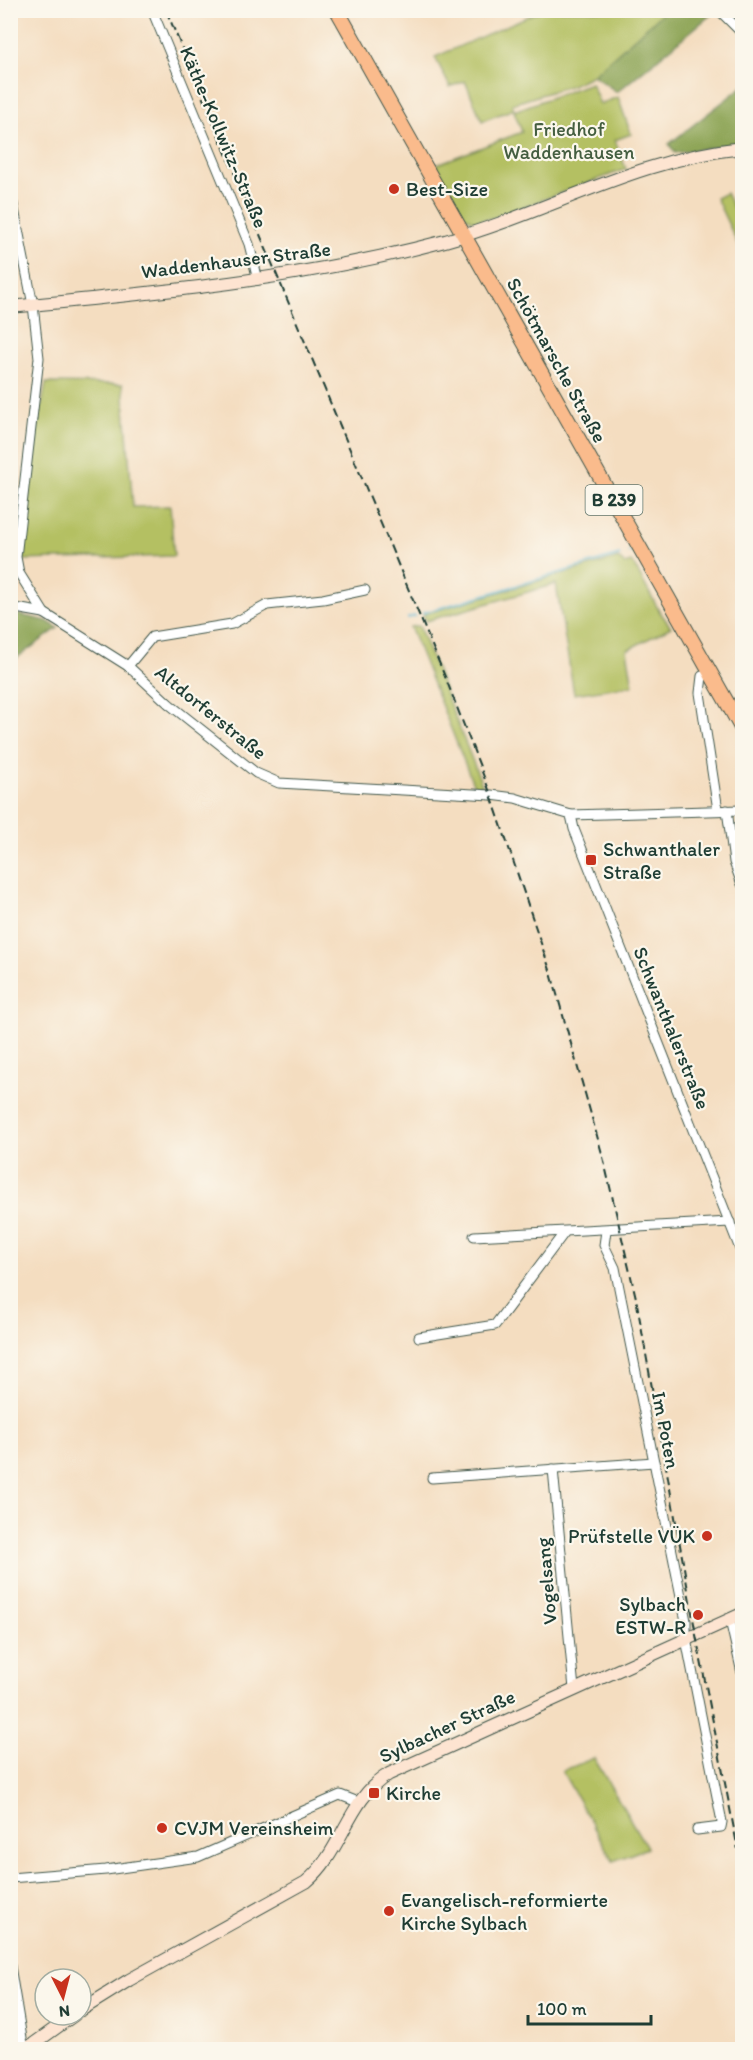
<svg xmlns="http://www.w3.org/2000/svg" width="753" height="2060" font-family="Itim,sans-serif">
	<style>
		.green { fill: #b4c062; stroke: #6a7e4b; stroke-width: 1.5 }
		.forest { fill: #8fa658; stroke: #577246; stroke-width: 1.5 }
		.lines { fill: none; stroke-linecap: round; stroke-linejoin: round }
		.stream { stroke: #52b4d1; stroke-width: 2 }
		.street-casing { stroke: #3f5549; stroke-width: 11 }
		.secondary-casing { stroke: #3f5549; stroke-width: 14 }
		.primary-casing { stroke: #3f5549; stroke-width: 16 }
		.street { stroke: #fff; stroke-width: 9 }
		.secondary { stroke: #fde4d1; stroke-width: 12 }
		.primary { stroke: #fabb8c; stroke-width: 14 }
		.rail { stroke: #1f3d34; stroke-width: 2; stroke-dasharray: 9 4.5; stroke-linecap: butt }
		.poi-dot { fill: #c8321e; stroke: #fbf7ec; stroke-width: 2 }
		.labels { text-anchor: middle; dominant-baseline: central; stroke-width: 4.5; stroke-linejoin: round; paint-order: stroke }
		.shield { fill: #fbf7ec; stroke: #61756b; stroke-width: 1.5 }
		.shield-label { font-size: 18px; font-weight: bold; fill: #1f3d34 }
		.park-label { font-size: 20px; fill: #445e40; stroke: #fbf7ec }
		.street-label { font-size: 20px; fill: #1f3d34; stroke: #fbf7ec }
		.poi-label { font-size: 20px; fill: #1f3d34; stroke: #fbf7ec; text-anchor: start }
	</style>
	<rect width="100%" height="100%" fill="#fbf7ec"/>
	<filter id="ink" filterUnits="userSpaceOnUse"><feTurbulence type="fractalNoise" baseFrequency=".0167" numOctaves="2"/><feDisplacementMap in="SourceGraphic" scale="12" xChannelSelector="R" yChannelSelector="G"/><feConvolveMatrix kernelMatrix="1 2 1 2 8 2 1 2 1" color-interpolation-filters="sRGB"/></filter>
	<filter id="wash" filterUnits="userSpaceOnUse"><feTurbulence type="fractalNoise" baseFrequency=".008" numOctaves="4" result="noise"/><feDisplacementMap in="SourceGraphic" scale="24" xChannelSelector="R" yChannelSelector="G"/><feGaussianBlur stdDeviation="1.35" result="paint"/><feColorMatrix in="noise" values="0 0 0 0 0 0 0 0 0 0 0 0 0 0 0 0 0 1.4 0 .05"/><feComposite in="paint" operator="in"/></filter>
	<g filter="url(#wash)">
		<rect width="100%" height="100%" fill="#f4ddc0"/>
		<g class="green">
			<path d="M540 11V10L665 11 593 75 572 85 512 104 514 109 482 121 465 81 450 87 435 57Z"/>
			<path d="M591 83 600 104 618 97 631 134 615 140 626 169 493 218 474 221 464 216 435 165 522 132 514 111Z"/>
			<path d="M726 193 735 211 742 208V253L716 198Z"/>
			<path d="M46 383 123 384 133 507 170 506 174 556 21 560 35 439Z"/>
			<path d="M618 558 624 564 631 562 634 565 660 612 671 627 627 650 633 685 574 694 556 584 426 621 423 614Z"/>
			<path d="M419 626 477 772 483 787 474 786 410 627Z"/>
			<path d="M594 1758 647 1848 613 1861 562 1771Z"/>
		</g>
		<g class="forest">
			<path d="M665 11H710L713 13 617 92 593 75Z"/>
			<path d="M742 87V143L675 153 669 144Z"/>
			<path d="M11 613 47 621 58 628 11 662Z"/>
		</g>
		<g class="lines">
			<g class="stream">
				<path d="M628 552 632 551"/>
				<path d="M423 613 620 555"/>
				<path d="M408 618 415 616"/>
			</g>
		</g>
	</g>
	<g filter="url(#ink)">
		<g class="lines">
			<defs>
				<g id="street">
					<path d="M152 10 249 244 258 280"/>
					<path d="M719 10 742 33"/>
					<path d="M10 189 33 305 39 358 16 557 19 573 44 613 128 666 169 704 256 773 279 783 491 795 515 798 571 815 742 810"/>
					<path d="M10 607 44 613"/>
					<path d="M128 666 152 637 232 624 267 605 323 599 365 590"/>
					<path d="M702 676 700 693 718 810"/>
					<path d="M727 810 734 862 742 884"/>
					<path d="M571 815 574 829 742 1254"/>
					<path d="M606 1231 604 1245 615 1268 686 1621V1639L722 1822 721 1827 697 1830"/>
					<path d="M474 1236 730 1222"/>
					<path d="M419 1337 495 1325 564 1233"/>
					<path d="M553 1469 574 1689"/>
					<path d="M432 1478 654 1462"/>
					<path d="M730 1620 742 1673"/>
					<path d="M10 1878 106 1870 198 1857 340 1795 358 1802"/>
					<path d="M10 1966 24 2050"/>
				</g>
				<g id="secondary">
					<path d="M10 307C157 293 303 279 445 241 547 213 635 159 742 148"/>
					<path d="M81 2010 129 1980 306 1882C343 1852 347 1799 389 1774L742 1614"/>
					<path d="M25 2050 74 2015"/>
				</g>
				<path id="primary" d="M337 10 742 729"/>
			</defs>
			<use href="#street" class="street-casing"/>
			<use href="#secondary" class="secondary-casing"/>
			<use href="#primary" class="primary-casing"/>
			<use href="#street" class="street"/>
			<use href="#secondary" class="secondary"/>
			<use href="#primary" class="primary"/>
			<path class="rail" d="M166 10 446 679 491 795 551 973 603 1157 636 1298 696 1635 742 1870"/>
		</g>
	</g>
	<g class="poi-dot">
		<circle cx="394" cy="189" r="6"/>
		<rect x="585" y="854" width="12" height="12" rx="3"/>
		<circle cx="707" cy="1536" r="6"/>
		<circle cx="698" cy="1615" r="6"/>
		<rect x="368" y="1787" width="12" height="12" rx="3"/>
		<circle cx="162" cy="1828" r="6"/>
		<circle cx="389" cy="1911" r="6"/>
	</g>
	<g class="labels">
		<rect class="shield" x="585.5" y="485" width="57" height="30" rx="4.5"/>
		<g class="shield-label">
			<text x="614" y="500">B 239</text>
		</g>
		<g class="park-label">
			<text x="569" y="129">Friedhof<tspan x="569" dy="23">Waddenhausen</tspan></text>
		</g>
		<g class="street-label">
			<text transform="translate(224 137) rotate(67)">Käthe-Kollwitz-Straße</text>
			<text transform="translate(236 260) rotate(-7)">Waddenhauser Straße</text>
			<text transform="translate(557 360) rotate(61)">Schötmarsche Straße</text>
			<text transform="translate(211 712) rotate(39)">Altdorferstraße</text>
			<text transform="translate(672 1028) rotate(68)">Schwanthalerstraße</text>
			<text transform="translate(666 1430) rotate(79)">Im Poten</text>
			<text transform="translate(546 1581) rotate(-95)">Vogelsang</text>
			<text transform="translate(447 1726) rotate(-25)">Sylbacher Straße</text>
		</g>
		<g class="poi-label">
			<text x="406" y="189">Best-Size</text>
			<text x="603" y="849">Schwanthaler<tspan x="603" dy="23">Straße</tspan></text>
			<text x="695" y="1536" text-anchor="end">Prüfstelle VÜK</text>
			<text x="686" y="1604" text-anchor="end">Sylbach<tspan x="686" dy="23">ESTW-R</tspan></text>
			<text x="386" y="1793">Kirche</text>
			<text x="174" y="1828">CVJM Vereinsheim</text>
			<text x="401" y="1900">Evangelisch-reformierte<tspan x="401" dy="23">Kirche Sylbach</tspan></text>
		</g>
	</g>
	<rect width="753" height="2060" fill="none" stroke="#fbf7ec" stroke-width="36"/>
	<g transform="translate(63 1997) rotate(174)"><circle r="28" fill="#fbf7ec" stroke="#a3ada2" stroke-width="1.5"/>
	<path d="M0-4.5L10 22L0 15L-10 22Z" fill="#c8321e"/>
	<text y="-9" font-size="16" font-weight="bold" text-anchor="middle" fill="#1f3d34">N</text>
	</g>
	<path d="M528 2015v9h123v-9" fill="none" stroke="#1f3d34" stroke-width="3"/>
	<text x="537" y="2015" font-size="18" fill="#1f3d34" stroke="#fbf7ec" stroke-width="4.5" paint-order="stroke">100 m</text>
</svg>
